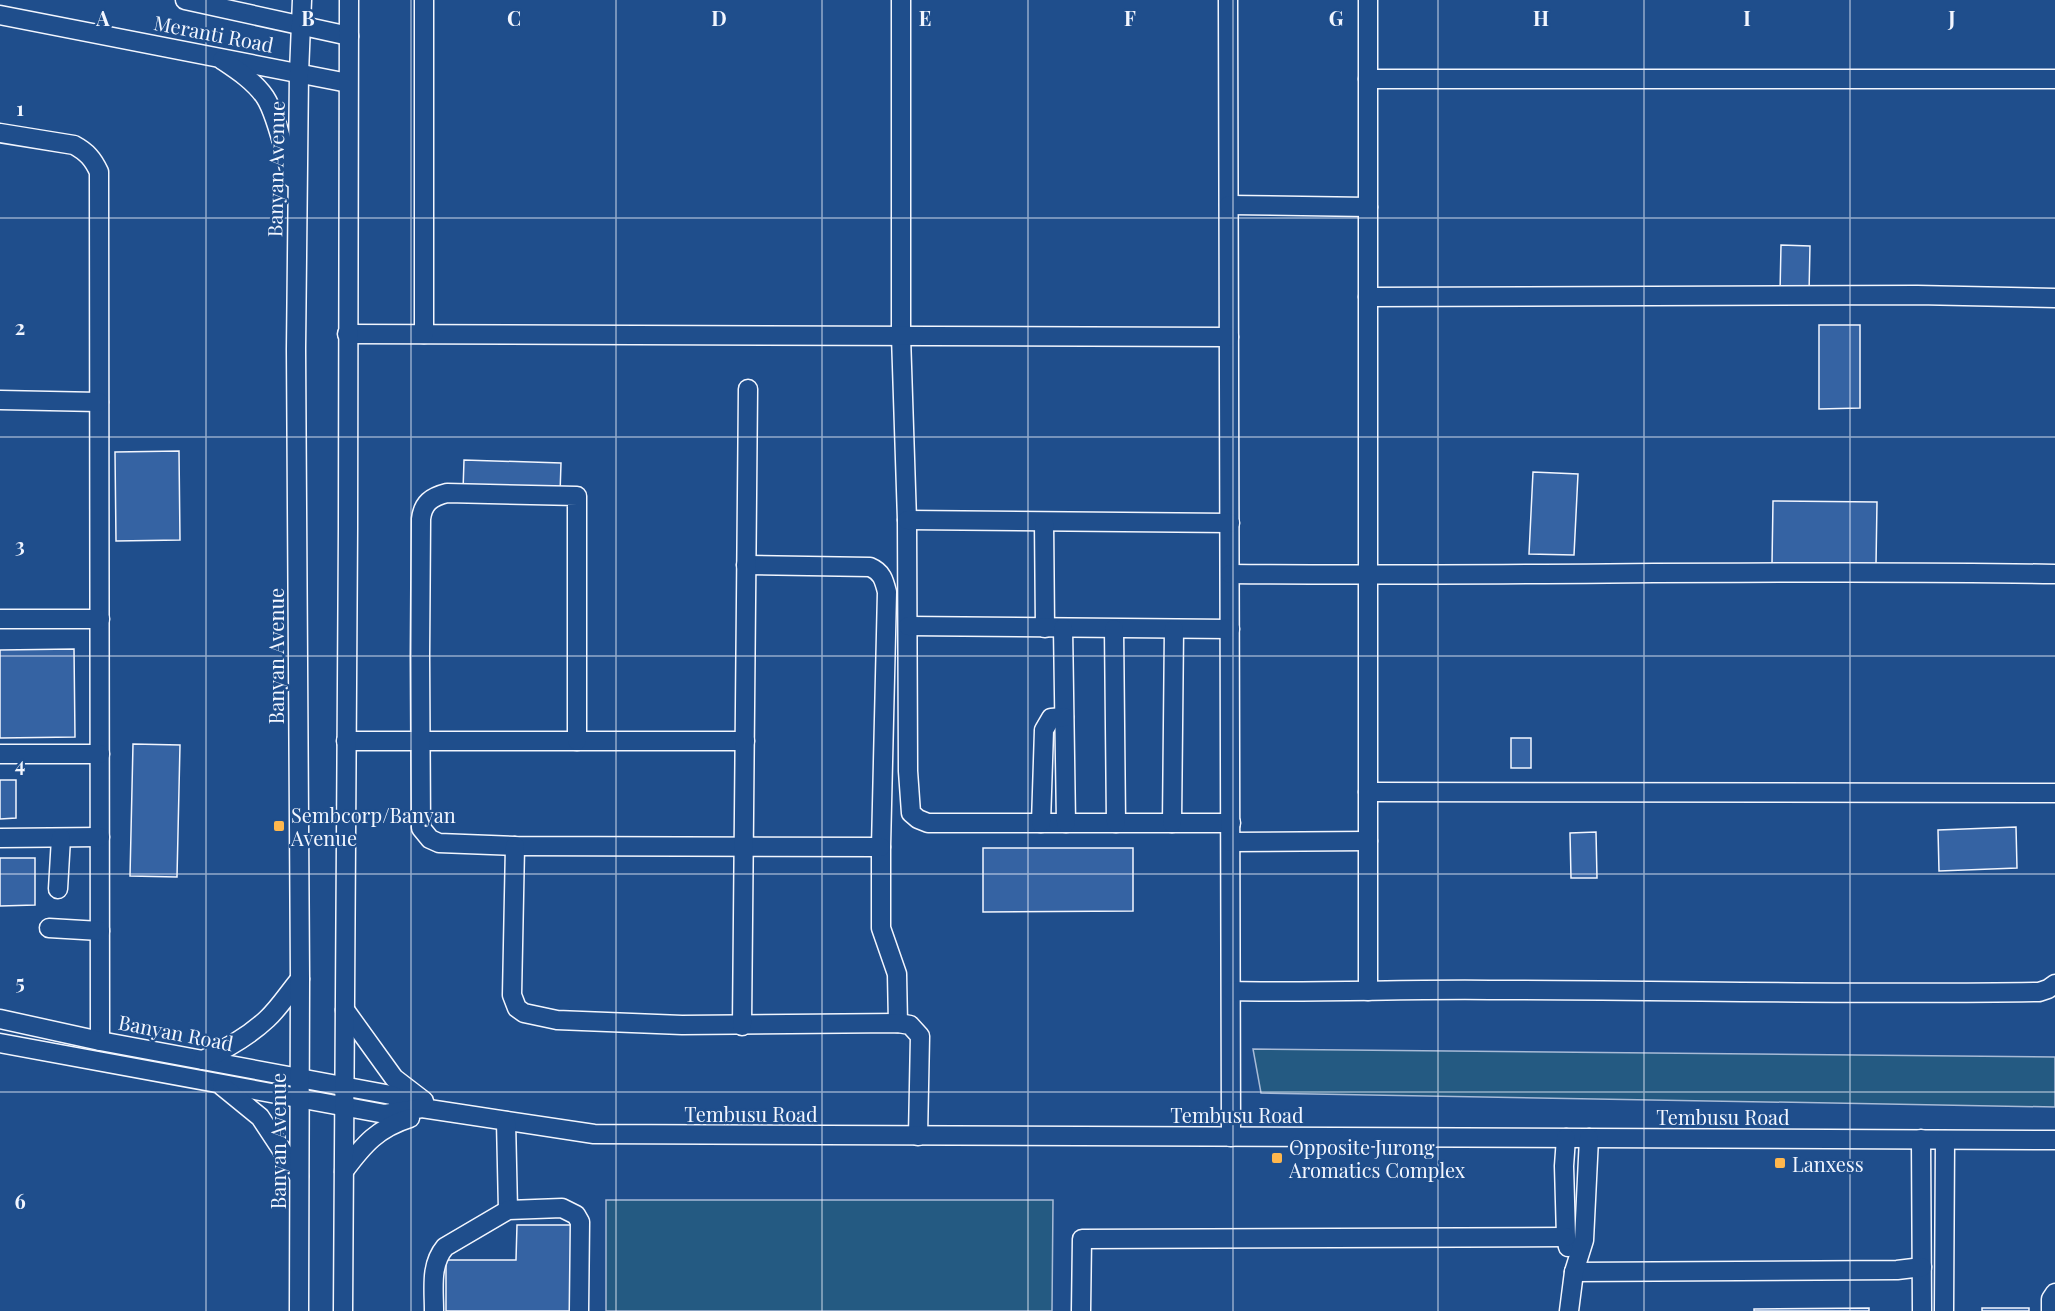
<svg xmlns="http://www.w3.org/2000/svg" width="2055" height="1311" font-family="'Playfair Display',serif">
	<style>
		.green { fill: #245a82; stroke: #a8bbd7; stroke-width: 1.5 }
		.building { fill: #3563a3; stroke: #f2f6ff; stroke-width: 1.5 }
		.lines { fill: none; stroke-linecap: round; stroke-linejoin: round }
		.minor-casing { stroke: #f2f6ff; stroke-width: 21 }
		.minor { stroke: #1f4e8c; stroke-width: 18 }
		.grid { fill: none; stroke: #f2f6ff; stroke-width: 1.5; stroke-opacity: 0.55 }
		.poi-dot { fill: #ffb74d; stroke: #1f4e8c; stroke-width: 2 }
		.labels { text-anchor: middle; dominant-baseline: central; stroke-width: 4.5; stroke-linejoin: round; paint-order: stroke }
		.street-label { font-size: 20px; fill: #f2f6ff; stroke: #1f4e8c }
		.poi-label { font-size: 20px; fill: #f2f6ff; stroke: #1f4e8c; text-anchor: start }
		.grid-label { font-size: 20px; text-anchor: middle; font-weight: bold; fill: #f2f6ff; stroke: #1f4e8c; stroke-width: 4.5; stroke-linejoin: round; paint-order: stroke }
	</style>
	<rect width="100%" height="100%" fill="#1f4e8c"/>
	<g class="green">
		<path d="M1253 1049 2055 1057V1107L1261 1093Z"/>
		<path d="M606 1200H1053L1052 1311H606Z"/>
	</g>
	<g class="building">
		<path d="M1781 245 1810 246 1809 293H1780Z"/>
		<path d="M1819 325H1860V408L1819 409Z"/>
		<path d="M179 451 180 540 116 541 115 452Z"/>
		<path d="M464 460 561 463 560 494 463 491Z"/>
		<path d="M1533 472 1578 474 1574 555 1529 554Z"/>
		<path d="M1773 501 1877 502 1876 565 1772 564Z"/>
		<path d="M74 649 75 737 0 738V650Z"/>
		<rect x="1511" y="738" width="20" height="30"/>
		<path d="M133 744 180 745 177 877 130 876Z"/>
		<path d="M0 780H16V818L0 819Z"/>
		<path d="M2016 827 2017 868 1939 871 1938 830Z"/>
		<path d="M1596 832 1597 878H1571L1570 833Z"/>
		<path d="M983 848H1133V911L983 912Z"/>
		<path d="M0 858H35V905L0 906Z"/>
		<path d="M517 1225H572L571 1311H446V1260H516Z"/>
		<path d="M1869 1308V1311H1754V1309Z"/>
		<rect x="1982" y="1308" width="47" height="3"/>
	</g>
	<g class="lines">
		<defs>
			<g id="minor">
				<path d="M185 0 349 36"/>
				<path d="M901 0V336L907 520 908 771 911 813 918 819 928 823H1231"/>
				<path d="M1228 0 1231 1137"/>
				<path d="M0 15 348 83"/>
				<path d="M222 60C237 70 254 81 265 97 277 115 285 156 292 178"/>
				<path d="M1368 79H2055"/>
				<path d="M0 133 74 145C87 152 93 159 99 172L100 1041"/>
				<path d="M1229 205 1368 207"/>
				<path d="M1368 297 1917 295 2055 298"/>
				<path d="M347 334 1229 337"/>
				<path d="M424 334V0"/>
				<path d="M0 400 99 402"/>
				<path d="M907 520 1230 523"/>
				<path d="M1044 522 1045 628"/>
				<path d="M746 565 870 567C882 572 884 580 887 592L881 847V928L897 974 898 1023"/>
				<path d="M1230 574C1505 577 1780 569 2055 574"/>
				<path d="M0 619H100"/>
				<path d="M908 626 1230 629"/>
				<path d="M1063 628 1066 823"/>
				<path d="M1114 629 1116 823"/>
				<path d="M346 741H745"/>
				<path d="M577 741V496L447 493C431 497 423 503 421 519L420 656 421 828 430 839 439 843 515 846 881 847"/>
				<path d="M0 754H100"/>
				<path d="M1368 792 2055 793"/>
				<path d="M1041 823 1044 730 1051 718 1064 717"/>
				<path d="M1172 823 1174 629"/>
				<path d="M0 838 100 837"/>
				<path d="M1231 842 1368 841"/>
				<path d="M515 846 512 995 517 1008 524 1013 557 1020 682 1025 898 1023 910 1025 920 1036 918 1136"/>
				<path d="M58 889 61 838"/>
				<path d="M49 928 100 931"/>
				<path d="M1232 991C1318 993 1404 989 1490 990 1673 990 1856 995 2039 992L2048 989 2055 984"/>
				<path d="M1368 991V0"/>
				<path d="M345 1010 394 1078 424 1101"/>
				<path d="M0 1019 100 1041 391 1095 422 1108"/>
				<path d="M742 1026 748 389"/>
				<path d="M0 1043 385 1114 422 1108 594 1134 2055 1140"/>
				<path d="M203 1060C226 1049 248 1037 267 1019 279 1008 289 992 300 979"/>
				<path d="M222 1086 260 1117 299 1176"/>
				<path d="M506 1121 508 1210"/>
				<path d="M1566 1138 1564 1166 1566 1237 1568 1247"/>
				<path d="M1921 1139 1922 1311"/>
				<path d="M344 1171C364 1144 378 1128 410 1118"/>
				<path d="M1574 1272 1897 1270 1922 1267"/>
				<path d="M299 1311 300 979 296 349 299 73 302 0"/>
				<path d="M343 1311 348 528 349 0"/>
				<path d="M434 1311C434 1288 430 1265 445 1247L508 1210 562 1208 576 1215 580 1222 579 1311"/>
				<path d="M1081 1311 1082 1239 1566 1237"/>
				<path d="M1569 1311 1574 1272 1584 1240 1589 1138"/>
				<path d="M1944 1311 1945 1140"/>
				<path d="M2051 1311V1299L2055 1293"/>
			</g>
		</defs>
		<use href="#minor" class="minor-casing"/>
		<use href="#minor" class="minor"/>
	</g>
	<path class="grid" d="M206 0V1311M411 0V1311M616 0V1311M822 0V1311M1028 0V1311M1233 0V1311M1438 0V1311M1644 0V1311M1850 0V1311M0 218H2055M0 437H2055M0 656H2055M0 874H2055M0 1092H2055"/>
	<g class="poi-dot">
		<rect x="273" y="820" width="12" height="12" rx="3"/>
		<rect x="1271" y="1152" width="12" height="12" rx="3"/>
		<rect x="1774" y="1157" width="12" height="12" rx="3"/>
	</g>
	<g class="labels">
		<g class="street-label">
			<text transform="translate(214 33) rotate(11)">Meranti Road</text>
			<text transform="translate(275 169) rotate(-89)">Banyan Avenue</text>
			<text transform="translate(275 656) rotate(-90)">Banyan Avenue</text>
			<text transform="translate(176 1032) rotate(11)">Banyan Road</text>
			<text x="751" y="1113">Tembusu Road</text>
			<text x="1237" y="1114">Tembusu Road</text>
			<text x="1723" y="1116">Tembusu Road</text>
			<text transform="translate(277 1141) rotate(-90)">Banyan Avenue</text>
		</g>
		<g class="poi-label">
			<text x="291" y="814">Sembcorp/Banyan<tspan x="291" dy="23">Avenue</tspan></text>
			<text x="1289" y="1146">Opposite Jurong<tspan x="1289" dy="23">Aromatics Complex</tspan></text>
			<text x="1792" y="1163">Lanxess</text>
		</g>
	</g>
	<g class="grid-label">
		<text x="103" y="26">A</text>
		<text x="308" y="26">B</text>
		<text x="514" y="26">C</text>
		<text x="719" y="26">D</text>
		<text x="925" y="26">E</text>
		<text x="1130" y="26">F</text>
		<text x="1336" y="26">G</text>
		<text x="1541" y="26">H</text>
		<text x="1747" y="26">I</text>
		<text x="1952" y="26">J</text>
		<text x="20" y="116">1</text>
		<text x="20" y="335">2</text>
		<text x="20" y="553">3</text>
		<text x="20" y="772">4</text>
		<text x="20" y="990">5</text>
		<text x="20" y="1209">6</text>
	</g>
</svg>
